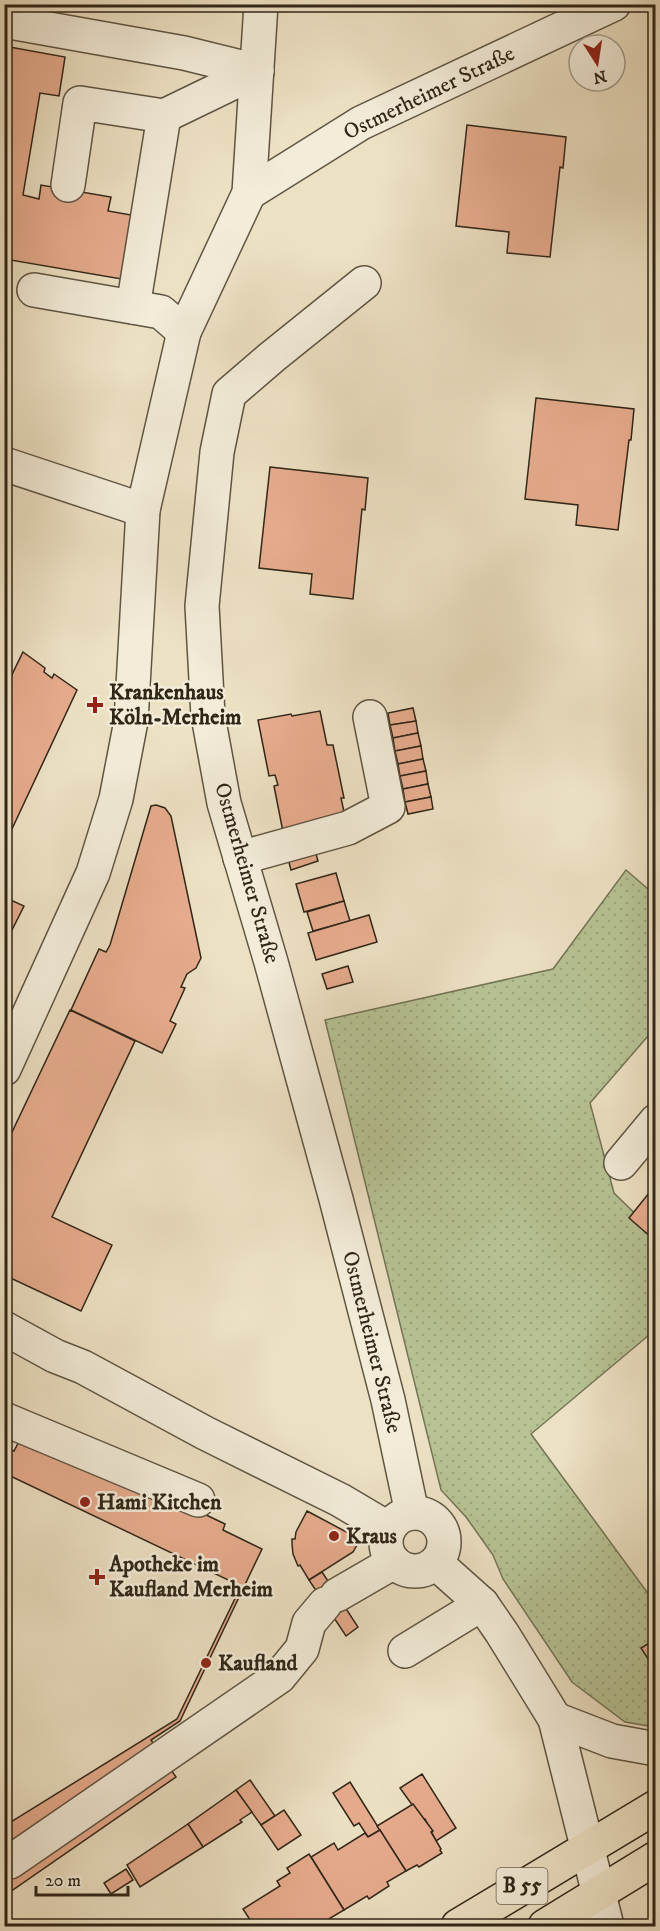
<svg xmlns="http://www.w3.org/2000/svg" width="660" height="1931" font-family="'IM FELL DW Pica',serif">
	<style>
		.grass { fill: url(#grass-dots); stroke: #747456; stroke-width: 1.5 }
		.building { fill: #e7ac8e; stroke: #302618; stroke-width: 1.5 }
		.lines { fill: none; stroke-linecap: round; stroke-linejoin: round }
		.minor-casing { stroke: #5f5543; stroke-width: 36 }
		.major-casing { stroke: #302618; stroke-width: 36 }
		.minor { stroke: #f3ecd9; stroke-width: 33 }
		.major { stroke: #ede1c4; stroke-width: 33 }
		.poi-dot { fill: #8f2418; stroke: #f3ecd9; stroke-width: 2 }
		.labels { text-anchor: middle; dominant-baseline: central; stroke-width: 5; stroke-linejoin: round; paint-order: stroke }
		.shield { fill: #f3ecd9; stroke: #6a6152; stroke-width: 1.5 }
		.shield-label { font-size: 21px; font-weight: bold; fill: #302618 }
		.street-label { font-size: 22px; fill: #302618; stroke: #f3ecd9 }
		.poi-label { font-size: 22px; font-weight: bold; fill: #302618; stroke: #f3ecd9; text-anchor: start }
	</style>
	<defs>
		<pattern id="grass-dots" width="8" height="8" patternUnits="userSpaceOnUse" patternTransform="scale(1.5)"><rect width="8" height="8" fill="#b7c395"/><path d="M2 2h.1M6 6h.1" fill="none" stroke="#9ea780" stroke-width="1.8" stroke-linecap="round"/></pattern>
	</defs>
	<rect width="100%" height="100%" fill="#ede1c4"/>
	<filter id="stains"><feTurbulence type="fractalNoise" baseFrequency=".00333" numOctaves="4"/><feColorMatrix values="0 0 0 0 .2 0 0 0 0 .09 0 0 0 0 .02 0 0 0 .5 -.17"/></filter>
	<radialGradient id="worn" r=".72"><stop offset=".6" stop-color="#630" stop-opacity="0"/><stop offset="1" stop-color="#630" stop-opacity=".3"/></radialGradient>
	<path class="grass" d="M626 870 655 895V1028L590 1103 614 1193 655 1233V1330L531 1434 655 1603V1727L625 1722 572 1682 503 1579 493 1555 466 1517 441 1490 325 1020 553 969Z"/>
	<g class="building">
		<path d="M4 46 65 57 59 96 40 93 23 195 39 199 41 185 111 197 108 211 137 216 127 280 11 260 4 296Z"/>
		<path d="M467 125 566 137 563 168 560 167 550 257 507 253 509 232 456 226Z"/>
		<path d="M536 398 634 409 631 440H629L618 530 576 525 578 505 525 499Z"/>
		<path d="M270 467 368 478 365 510 362 509 353 599 310 594 312 574 259 568Z"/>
		<path d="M23 652 45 668 44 672 52 678 54 674 77 690 4 846V691Z"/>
		<path d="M413 708 416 721 390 725 388 713Z"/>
		<path d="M320 711 327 745H333L344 798H341L346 821 284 837 274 786 278 785 275 775 269 776 258 720 291 714 292 716Z"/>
		<path d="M416 721 418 733 393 738 390 725Z"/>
		<path d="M418 733 421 746 395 751 393 738Z"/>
		<path d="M421 746 423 759 398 764 395 751Z"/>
		<path d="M423 759 426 771 400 776 398 764Z"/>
		<path d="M426 771 428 784 403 789 400 776Z"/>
		<path d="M428 784 431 797 405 802 403 789Z"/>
		<path d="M431 797 433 809 408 814 405 802Z"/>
		<path d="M156 805 165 808 171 816 201 958 196 968 187 974 181 987 185 988 170 1021 176 1024 162 1053 71 1010 99 949 106 952 110 945 151 806Z"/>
		<path d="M314 847 318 861 291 870 287 855Z"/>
		<path d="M336 873 344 901 304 912 296 884Z"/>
		<path d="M4 897 24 906 4 946Z"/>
		<path d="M344 901 350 921 313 931 307 912Z"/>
		<path d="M369 915 377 942 316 960 308 933Z"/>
		<path d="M348 966 353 982 327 989 322 974Z"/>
		<path d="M70 1010 135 1041 52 1217 112 1245 81 1311 4 1275V1149Z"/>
		<path d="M653 1188 656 1191V1232L651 1237 629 1218Z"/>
		<path d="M23 1434 154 1490 225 1524 223 1530 262 1549 180 1721 151 1740 176 1777 4 1896V1819L11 1822 177 1719 241 1586 4 1473V1447L14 1451Z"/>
		<path d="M307 1511 354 1536 357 1545 353 1552 309 1580 300 1565 298 1566 293 1554 292 1544V1539H295L296 1532Z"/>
		<path d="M322 1572 358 1627 346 1636 309 1580Z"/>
		<path d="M656 1639V1671L641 1648Z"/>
		<path d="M422 1774 456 1828 436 1841 425 1819 423 1820 400 1788Z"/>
		<path d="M250 1780 275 1816 261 1825 236 1790Z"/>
		<path d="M350 1782 380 1830 368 1837 359 1823 354 1826 333 1793Z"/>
		<path d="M236 1790 252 1812 240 1820 242 1822 203 1847 188 1824Z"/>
		<path d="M413 1804 433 1831 431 1832 441 1849 440 1850 442 1853 419 1867 417 1865 406 1871 377 1826Z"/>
		<path d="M284 1810 301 1835 278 1850 261 1825Z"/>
		<path d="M188 1824 203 1847 140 1887 127 1865Z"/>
		<path d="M380 1830 406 1871 387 1882 389 1886 369 1899 367 1896 344 1910 311 1857 334 1843 338 1850 365 1833 368 1837Z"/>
		<path d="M309 1854 344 1910 317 1926H254L243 1909 280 1886 277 1881 290 1873 287 1868Z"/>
		<path d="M126 1869 133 1880 111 1894 104 1883Z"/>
	</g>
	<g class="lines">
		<defs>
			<g id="minor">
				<path d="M4 21 184 53 257 71"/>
				<path d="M68 185 80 103 164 116"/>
				<path d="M249 193 361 123 614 4"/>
				<path d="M364 283 272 357 229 394 217 452 202 606 208 716 224 803 271 962 336 1199 388 1400 412 1513"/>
				<path d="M34 290 161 312 184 332"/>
				<path d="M133 307 164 116 257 71"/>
				<path d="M4 464 143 510"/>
				<path d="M240 858 348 828 388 807 370 717"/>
				<path d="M4 1069 93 873 116 799 131 721 143 510 184 332 249 193 261 4"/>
				<path d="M621 1163 656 1121"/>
				<path d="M4 1328 55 1356 83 1367 205 1433 340 1500 389 1529"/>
				<path d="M4 1419 198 1500"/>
				<circle cx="415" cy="1542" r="29"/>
				<path d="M436 1563 482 1604 502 1633 555 1719 607 1926"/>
				<path d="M337 1595 394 1562"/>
				<path d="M405 1651 482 1604"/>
				<path d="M555 1719 612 1741 656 1749"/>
				<path d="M4 1860 10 1862 279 1677 302 1649 309 1623 325 1604"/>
			</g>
			<g id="major">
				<path d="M458 1926 656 1807"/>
				<path d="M545 1926 656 1858"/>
			</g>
		</defs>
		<use href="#minor" class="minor-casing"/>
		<use href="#major" class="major-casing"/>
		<use href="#minor" class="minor"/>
		<use href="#major" class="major"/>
	</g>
	<g class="poi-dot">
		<path d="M92 696h6v6h6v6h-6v6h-6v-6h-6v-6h6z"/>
		<circle cx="85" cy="1502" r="6"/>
		<circle cx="334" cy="1536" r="6"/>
		<path d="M94 1568h6v6h6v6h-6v6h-6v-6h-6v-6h6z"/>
		<circle cx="206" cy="1663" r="6"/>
	</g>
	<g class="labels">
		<rect class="shield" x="496.5" y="1868" width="51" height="36" rx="4.5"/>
		<g class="shield-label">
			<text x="522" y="1886">B 55</text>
		</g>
		<g class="street-label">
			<text transform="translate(429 93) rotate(-26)">Ostmerheimer Straße</text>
			<text transform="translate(247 873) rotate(74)">Ostmerheimer Straße</text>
			<text transform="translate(372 1342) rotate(76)">Ostmerheimer Straße</text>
		</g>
		<g class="poi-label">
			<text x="109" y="692">Krankenhaus<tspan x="109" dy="25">Köln-Merheim</tspan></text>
			<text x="97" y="1502">Hami Kitchen</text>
			<text x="346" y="1536">Kraus</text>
			<text x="109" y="1564">Apotheke im<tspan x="109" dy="25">Kaufland Merheim</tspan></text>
			<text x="218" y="1663">Kaufland</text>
		</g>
	</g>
	<rect width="660" height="1931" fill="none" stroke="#ede1c4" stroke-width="24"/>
	<rect x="6" y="6" width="648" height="1919" fill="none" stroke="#302618" stroke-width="3"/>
	<rect x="12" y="12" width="636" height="1907" fill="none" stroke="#302618" stroke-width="1.5"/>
	<g transform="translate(597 63) rotate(168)"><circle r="28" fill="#f3ecd9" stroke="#a59d8c" stroke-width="1.5"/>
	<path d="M0-4.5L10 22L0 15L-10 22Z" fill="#8f2418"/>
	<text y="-9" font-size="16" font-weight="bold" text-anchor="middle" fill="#302618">N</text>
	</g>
	<path d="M36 1886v9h92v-9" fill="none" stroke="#302618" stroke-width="3"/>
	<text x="45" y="1886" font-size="18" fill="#302618" stroke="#f3ecd9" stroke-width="4.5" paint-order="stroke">20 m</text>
	<rect width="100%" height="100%" filter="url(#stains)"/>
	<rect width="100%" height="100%" fill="url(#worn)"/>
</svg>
